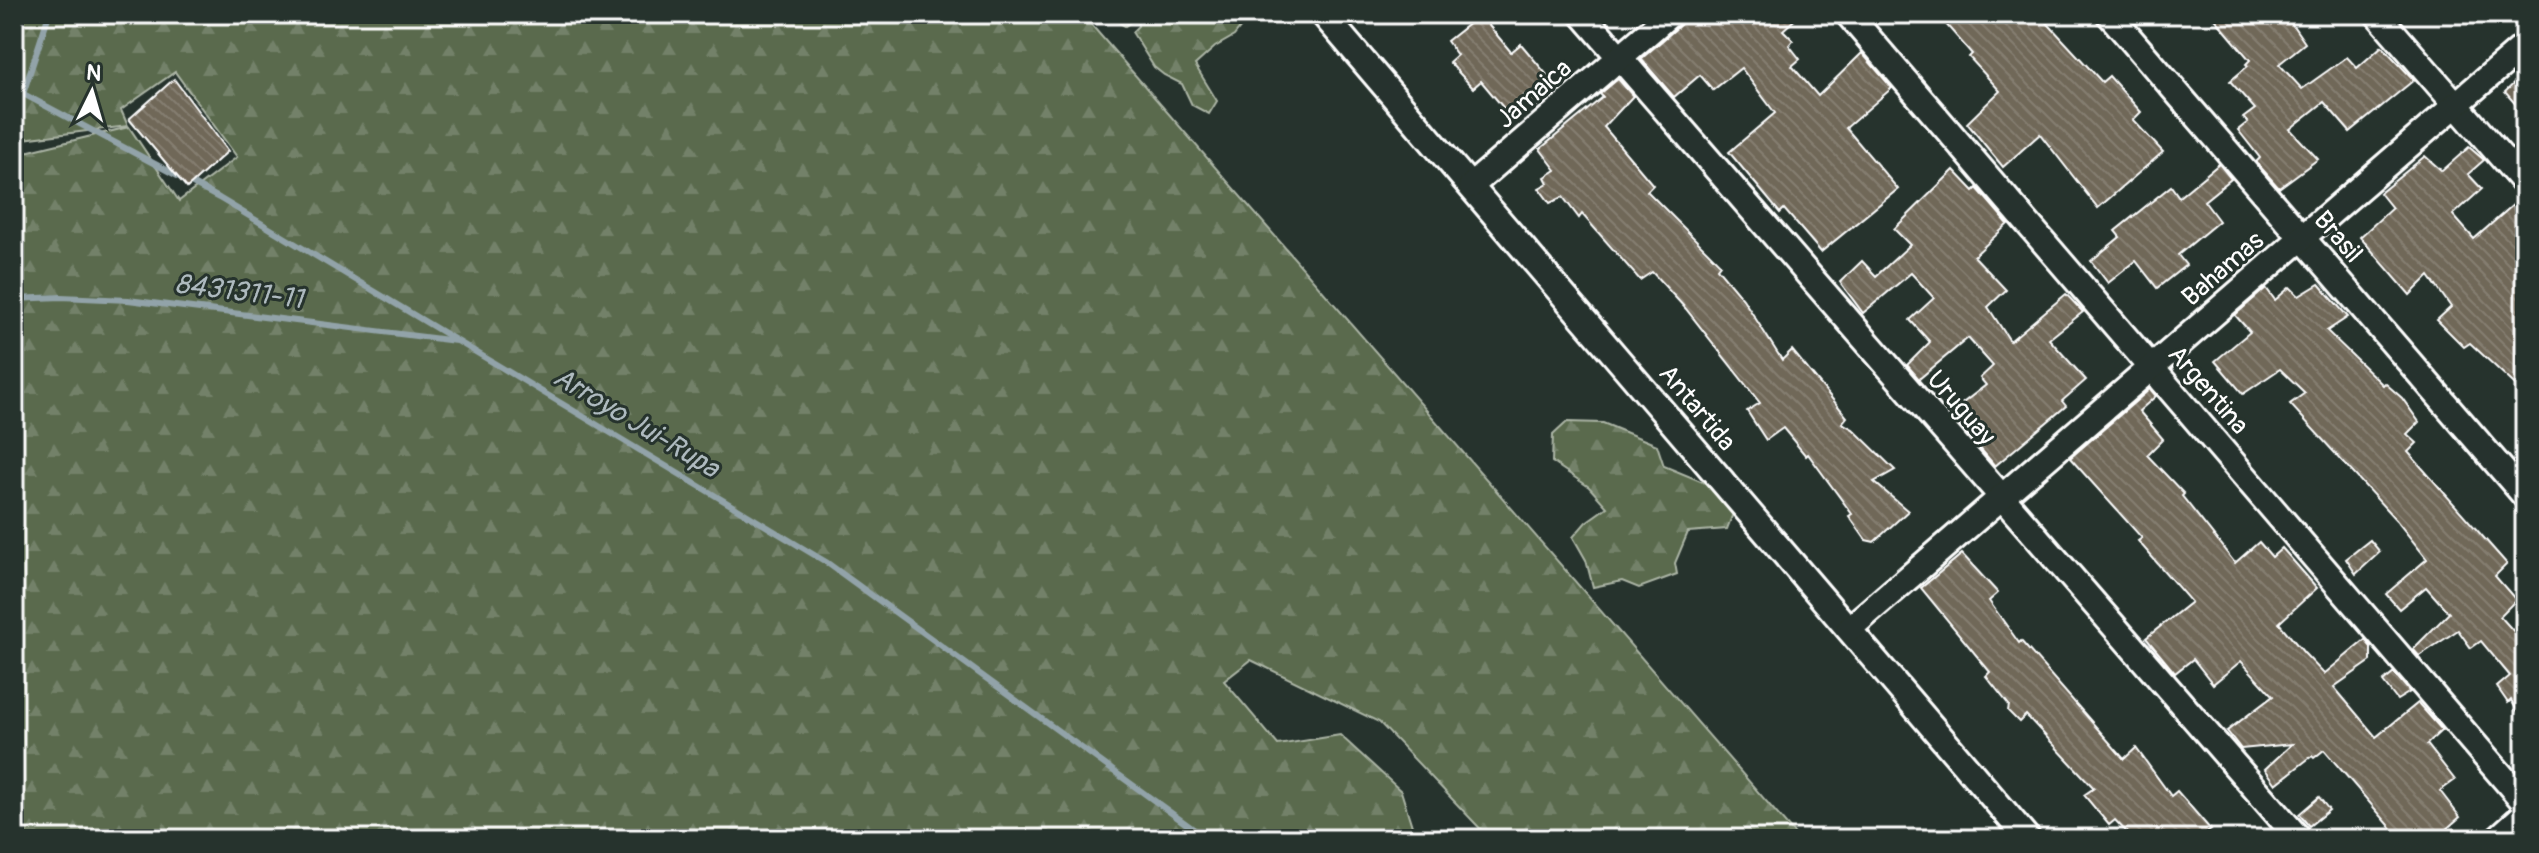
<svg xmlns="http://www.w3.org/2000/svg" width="2539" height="853" font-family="Pangolin,sans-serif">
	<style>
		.forest { fill: url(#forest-firs); stroke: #acb5a6; stroke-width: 2 }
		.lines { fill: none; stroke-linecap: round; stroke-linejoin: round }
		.stream { stroke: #92a3a9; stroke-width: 6 }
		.building { fill: url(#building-back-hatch); stroke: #fff; stroke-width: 2 }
		.minor-casing { stroke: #fff; stroke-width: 30 }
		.minor { stroke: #26332d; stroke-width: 24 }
		.labels { text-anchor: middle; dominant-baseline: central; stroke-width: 6; stroke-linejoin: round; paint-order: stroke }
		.street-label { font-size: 26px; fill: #fff; stroke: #26332d }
		.water-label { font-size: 28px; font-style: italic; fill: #aebabf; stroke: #26332d }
	</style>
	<defs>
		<pattern id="forest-firs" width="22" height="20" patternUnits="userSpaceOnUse" patternTransform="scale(2)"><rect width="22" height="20" fill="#5a6b4e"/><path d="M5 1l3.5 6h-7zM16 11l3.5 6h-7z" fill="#738169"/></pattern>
		<pattern id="building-back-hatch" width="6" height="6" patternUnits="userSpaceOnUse" patternTransform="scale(2)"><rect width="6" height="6" fill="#706758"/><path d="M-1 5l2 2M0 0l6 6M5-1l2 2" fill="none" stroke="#857e71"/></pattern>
	</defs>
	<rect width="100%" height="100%" fill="#26332d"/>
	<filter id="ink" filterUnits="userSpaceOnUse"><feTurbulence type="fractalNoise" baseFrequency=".0125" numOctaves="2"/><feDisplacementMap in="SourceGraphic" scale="16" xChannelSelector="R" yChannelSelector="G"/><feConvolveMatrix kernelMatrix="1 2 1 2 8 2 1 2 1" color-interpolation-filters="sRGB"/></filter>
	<g filter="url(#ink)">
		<g class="forest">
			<path d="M14 14H1082L1799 839H1490L1379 722 1251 660 1224 681 1278 745 1340 735 1401 791 1416 839H14V219L20 209 21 153 129 127 179 201 237 157 175 72 121 110 128 126 14 140Z"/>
			<path d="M1113 14H1251L1234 36 1215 47 1195 65 1217 101 1209 114 1192 105 1182 84 1164 75 1154 67 1132 32 1138 26 1137 18 1125 26 1115 20Z"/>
			<path d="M1567 422 1603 423 1657 445 1664 466 1720 489 1737 503 1727 529 1688 532 1675 563 1677 574 1639 588 1622 581 1593 587 1586 560 1573 537 1586 522 1607 507 1589 487 1552 462 1553 435Z"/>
		</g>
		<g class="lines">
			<g class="stream">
				<path d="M14 89 219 198 826 562 1207 839"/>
				<path d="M23 94 49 14"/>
				<path d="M14 299 61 297 128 300 456 341"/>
			</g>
		</g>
		<g class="building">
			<path d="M1687 14H1801L1783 30 1793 40 1789 45 1800 59 1792 66 1818 96 1862 53 1892 88 1846 128 1898 189 1821 252 1784 209 1780 213 1729 152 1775 113 1741 68 1713 90 1700 75 1674 97 1641 59 1680 25Z"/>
			<path d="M1937 14H2039L2102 82 2109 76 2141 112 2133 120 2163 152 2098 208 2040 134 2003 167 1967 123 2000 91 1969 57 1972 54Z"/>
			<path d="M2211 14H2285L2305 43 2279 64 2302 89 2347 57 2357 68 2382 46 2414 80 2350 132 2324 102 2290 129 2318 159 2279 188 2256 162 2260 158 2238 130 2248 122 2243 118 2255 109 2230 81 2248 66 2246 64 2250 60Z"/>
			<path d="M1480 15 1511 52 1521 44 1557 87 1535 107 1525 95 1507 112 1481 81 1473 88 1449 62 1457 55 1447 41Z"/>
			<path d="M2525 73V115L2505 92Z"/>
			<path d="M174 79 228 151 187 188 129 119Z"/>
			<path d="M1618 79 1633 96 1604 127 1653 185 1647 191 1720 264 1717 268 1743 299 1782 360 1792 350 1847 417 1842 423 1853 429 1895 470 1874 482 1908 511 1874 542 1866 540 1849 516 1852 514 1808 454 1806 456 1783 428 1766 440 1747 411 1760 403 1686 309 1652 272 1640 280 1582 214 1579 218 1563 197 1550 203 1539 188 1548 183 1545 177 1556 170 1540 149 1603 97 1600 94Z"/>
			<path d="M2469 147 2484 160 2468 174 2482 189 2453 215 2474 239 2513 205 2525 218V394L2470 343 2464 347 2437 320 2451 307 2429 276 2410 295 2360 237 2392 208 2380 193 2425 156 2442 171Z"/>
			<path d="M2219 164 2231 179 2204 201 2219 221 2178 255 2186 265 2157 288 2136 261 2108 283 2091 261 2120 237 2115 231 2171 186 2179 197Z"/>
			<path d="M1954 170 1974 191 1977 188 2008 224 1974 256 2006 290 1988 307 2010 341 2066 294 2083 312 2049 339 2086 380 2062 401 2066 406 1995 466 1950 413 1986 385 1980 378 1993 366 1968 338 1919 379 1907 365 1930 342 1910 320 1934 298 1911 273 1863 313 1840 282 1862 261 1876 276 1910 245 1894 229Z"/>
			<path d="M2319 284 2348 317 2327 331 2383 385 2385 383 2402 398 2419 422 2407 434 2417 443 2408 452 2507 564 2495 576 2516 600 2500 616 2525 644V724L2511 700 2508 703 2497 687 2510 676 2481 641 2471 648 2458 630 2419 656 2413 649 2449 613 2426 587 2399 609 2386 594 2427 559 2396 520 2290 404 2305 393 2280 369 2243 394 2215 361 2250 332 2235 315 2266 288 2275 300 2290 287 2299 296Z"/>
			<path d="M2150 389 2156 396 2139 411 2163 439 2147 455 2184 494 2182 496 2235 563 2259 542 2272 557 2282 548 2317 588 2279 623 2304 653 2324 674 2365 640 2371 647V661L2334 687 2376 737 2418 703 2442 730 2427 744 2455 780 2440 791 2460 817 2435 839H2401L2324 750 2314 758 2312 756 2276 784 2265 769 2292 744 2241 749 2227 731 2273 696 2241 661 2213 684 2193 659 2175 673 2146 638 2191 602 2138 541 2142 538 2070 458Z"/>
			<path d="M2370 540 2380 552 2356 574 2346 559Z"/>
			<path d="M1962 554 1998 593 1989 601 2019 643 2021 641 2124 759 2136 748 2171 796 2177 791 2211 830 2196 839H2133L2115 820 2109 825 2084 795 2094 788 2026 715 2019 722 2008 711 2009 705 1986 676 1990 672 1921 588Z"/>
			<path d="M2394 673 2410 692 2397 700 2383 682Z"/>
			<path d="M2319 797 2329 810 2309 826 2299 814Z"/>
		</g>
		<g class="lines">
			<defs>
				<g id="minor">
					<path d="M1323 14 2028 839"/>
					<path d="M1582 14 2299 839"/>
					<path d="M1848 14 2525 803"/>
					<path d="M2109 14 2525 496"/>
					<path d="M2377 14 2525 184"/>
					<path d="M1471 186 1670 14"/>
					<path d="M1849 629 2525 45"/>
					<path d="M2497 839 2525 814"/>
				</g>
			</defs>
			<use href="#minor" class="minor-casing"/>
			<use href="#minor" class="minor"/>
		</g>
	</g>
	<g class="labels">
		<g class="street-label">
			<text transform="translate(1534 94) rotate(-41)">Jamaica</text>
			<text transform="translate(2338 237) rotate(49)">Brasil</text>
			<text transform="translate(2223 269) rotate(-41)">Bahamas</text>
			<text transform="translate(2208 390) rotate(49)">Argentina</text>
			<text transform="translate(1697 408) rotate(50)">Antartida</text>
			<text transform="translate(1961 408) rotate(49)">Uruguay</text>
		</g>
		<g class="water-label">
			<text transform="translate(239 292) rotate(7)">8431311-11</text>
			<text transform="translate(636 423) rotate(31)">Arroyo Jui-Rupa</text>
		</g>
	</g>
	<rect width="2539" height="853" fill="none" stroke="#26332d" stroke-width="48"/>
	<rect x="24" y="24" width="2491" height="805" fill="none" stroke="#fff" stroke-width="3" filter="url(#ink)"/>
	<g transform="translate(92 92) rotate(5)" stroke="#26332d" stroke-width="6" paint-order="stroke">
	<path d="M0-6L14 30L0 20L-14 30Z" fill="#ffffff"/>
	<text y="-12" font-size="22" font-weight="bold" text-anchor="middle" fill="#ffffff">N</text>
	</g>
</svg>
